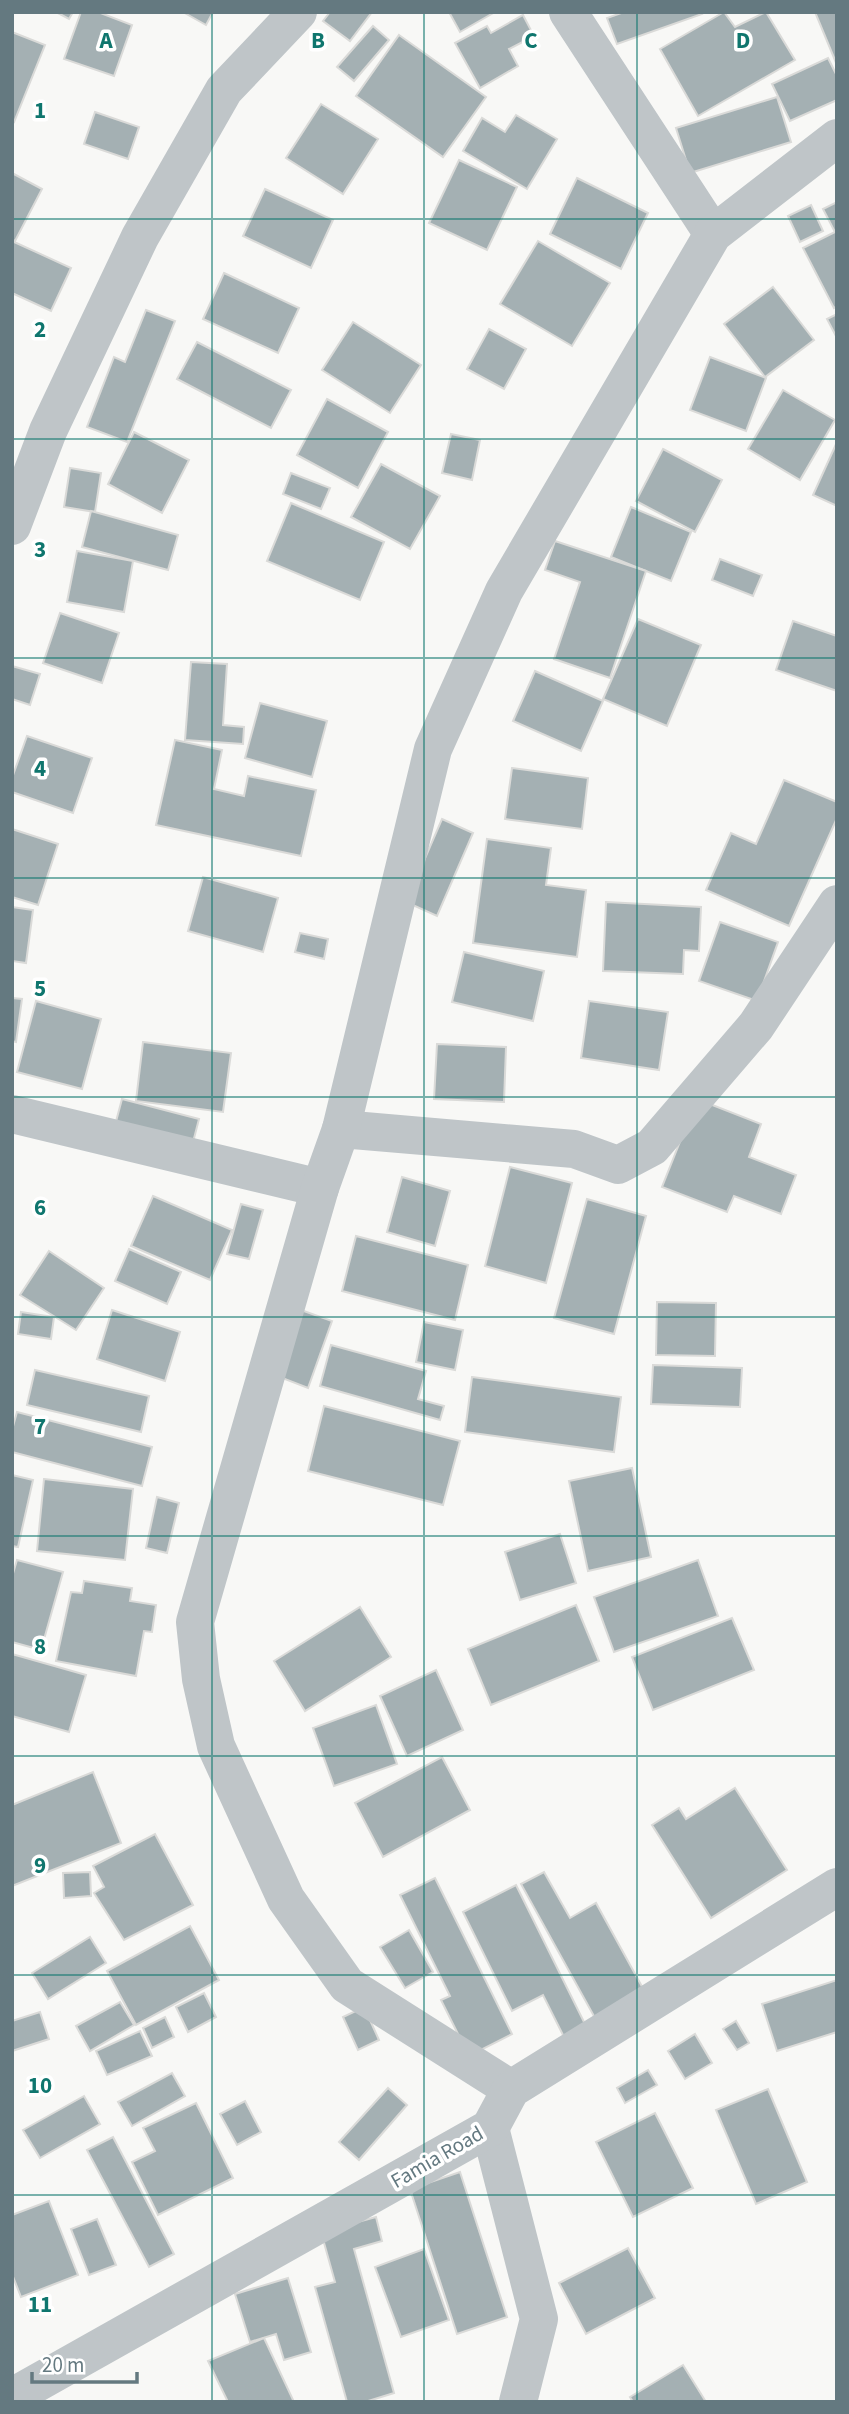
<svg xmlns="http://www.w3.org/2000/svg" width="849" height="2414" font-family="'Source Sans 3',sans-serif">
	<style>
		.building { fill: #a4b0b3; stroke: #dadad8; stroke-width: 2 }
		.lines { fill: none; stroke-linecap: round; stroke-linejoin: round }
		.minor { stroke: #bfc5c8; stroke-width: 38 }
		.grid { fill: none; stroke: #0f766e; stroke-width: 2; stroke-opacity: 0.55 }
		.labels { text-anchor: middle; dominant-baseline: central; stroke-width: 7; stroke-linejoin: round; paint-order: stroke }
		.street-label { font-size: 21px; fill: #647980; stroke: #fff }
		.grid-label { font-size: 23px; text-anchor: middle; font-weight: bold; fill: #0f766e; stroke: #fff; stroke-width: 7; stroke-linejoin: round; paint-order: stroke }
	</style>
	<rect width="100%" height="100%" fill="#f8f8f6"/>
	<g class="building">
		<path d="M56 12H73L69 19Z"/>
		<path d="M81 12H98L132 25 114 76 64 59Z"/>
		<path d="M183 12H213L206 25Z"/>
		<path d="M330 12H372L350 41 323 21Z"/>
		<path d="M449 12H495L460 32Z"/>
		<path d="M624 12H701L702 14 617 44 607 18Z"/>
		<path d="M724 12 735 27 766 12 795 60 698 116 660 49Z"/>
		<path d="M815 12H837V65Z"/>
		<path d="M523 15 534 36 509 49 518 66 480 88 455 43 487 26 491 33Z"/>
		<path d="M373 26 389 40 354 81 337 67Z"/>
		<path d="M12 32 45 45 14 122 12 121Z"/>
		<path d="M399 35 486 97 443 157 356 96Z"/>
		<path d="M828 58 837 76V100L790 121 772 84Z"/>
		<path d="M777 97 791 142 690 173 676 128Z"/>
		<path d="M321 104 378 139 343 194 286 158Z"/>
		<path d="M95 112 139 127 128 159 84 144Z"/>
		<path d="M516 115 557 139 527 189 463 151 482 118 505 132Z"/>
		<path d="M459 160 517 187 487 250 429 223Z"/>
		<path d="M12 173 42 189 15 241 12 239Z"/>
		<path d="M577 178 648 213 621 269 550 234Z"/>
		<path d="M265 189 333 220 311 268 243 236Z"/>
		<path d="M837 202V306L834 308 803 248 835 232 823 209Z"/>
		<path d="M811 205 823 231 800 242 788 216Z"/>
		<path d="M12 241 71 268 51 311 12 293Z"/>
		<path d="M538 241 610 283 572 346 500 304Z"/>
		<path d="M224 273 299 308 278 353 203 319Z"/>
		<path d="M773 287 814 340 765 377 724 324Z"/>
		<path d="M146 310 175 321 127 442 87 427 114 357 125 362Z"/>
		<path d="M837 314V338L827 319Z"/>
		<path d="M353 322 421 365 390 413 322 370Z"/>
		<path d="M489 329 526 349 504 389 467 369Z"/>
		<path d="M197 342 291 390 271 428 177 379Z"/>
		<path d="M710 357 766 378 746 431 690 410Z"/>
		<path d="M783 390 835 420 800 480 748 449Z"/>
		<path d="M327 399 388 432 358 488 297 455Z"/>
		<path d="M134 432 189 460 162 513 108 484Z"/>
		<path d="M451 434 480 440 472 480 442 473Z"/>
		<path d="M837 442V506L813 495Z"/>
		<path d="M663 449 722 480 695 532 636 501Z"/>
		<path d="M381 464 440 496 410 549 351 517Z"/>
		<path d="M70 468 101 473 95 512 64 507Z"/>
		<path d="M291 473 330 488 321 509 283 494Z"/>
		<path d="M291 503 384 542 360 600 267 561Z"/>
		<path d="M631 507 691 532 671 581 611 557Z"/>
		<path d="M91 511 178 535 168 570 82 547Z"/>
		<path d="M555 541 646 571 610 678 554 659 580 582 545 570Z"/>
		<path d="M77 551 133 561 124 612 67 602Z"/>
		<path d="M720 559 762 575 753 596 712 580Z"/>
		<path d="M60 613 119 633 102 683 43 663Z"/>
		<path d="M638 619 701 645 667 726 603 699Z"/>
		<path d="M793 621 837 636V691L776 670Z"/>
		<path d="M191 662 227 664 223 725 244 727 243 744 185 740Z"/>
		<path d="M12 666 40 674 30 705 12 699Z"/>
		<path d="M535 671 603 701 581 751 513 721Z"/>
		<path d="M260 703 327 721 312 777 245 758Z"/>
		<path d="M27 736 92 758 73 813 12 792V778Z"/>
		<path d="M175 740 222 750 214 789 244 796 248 776 316 790 301 856 156 825Z"/>
		<path d="M512 768 588 778 582 829 505 819Z"/>
		<path d="M784 780 837 802V818L789 926 706 890 731 833 756 844Z"/>
		<path d="M442 819 473 833 437 916 406 902Z"/>
		<path d="M12 829 58 844 38 905 12 897Z"/>
		<path d="M487 839 551 848 546 885 586 890 577 957 473 943Z"/>
		<path d="M203 877 278 898 263 952 188 931Z"/>
		<path d="M606 902 701 907 699 951 684 950 683 974 603 971Z"/>
		<path d="M12 907 33 910 26 963 12 961Z"/>
		<path d="M720 922 778 942 757 1001 699 981Z"/>
		<path d="M300 933 328 939 324 959 295 952Z"/>
		<path d="M464 952 544 971 533 1021 452 1002Z"/>
		<path d="M12 998 22 999 16 1042 12 1041Z"/>
		<path d="M36 1001 101 1019 82 1089 17 1072Z"/>
		<path d="M589 1001 668 1012 659 1070 581 1058Z"/>
		<path d="M143 1042 231 1053 223 1112 136 1101Z"/>
		<path d="M437 1044 506 1047 504 1102 434 1099Z"/>
		<path d="M122 1099 199 1119 191 1150 114 1129Z"/>
		<path d="M697 1099 761 1124 749 1157 796 1175 781 1214 734 1196 727 1212 662 1187Z"/>
		<path d="M510 1167 572 1183 546 1283 485 1266Z"/>
		<path d="M402 1177 450 1191 435 1246 387 1232Z"/>
		<path d="M153 1196 232 1230 210 1280 131 1246Z"/>
		<path d="M587 1199 646 1216 614 1334 554 1318Z"/>
		<path d="M241 1204 263 1210 249 1259 227 1254Z"/>
		<path d="M356 1236 468 1265 455 1320 342 1291Z"/>
		<path d="M129 1249 181 1272 167 1304 115 1281Z"/>
		<path d="M49 1251 104 1288 76 1330 20 1295Z"/>
		<path d="M657 1302 716 1303 715 1356 656 1355Z"/>
		<path d="M112 1310 180 1332 165 1381 97 1359Z"/>
		<path d="M301 1310 332 1321 308 1388 277 1376Z"/>
		<path d="M21 1312 54 1317 51 1339 18 1334Z"/>
		<path d="M424 1322 463 1330 455 1370 416 1362Z"/>
		<path d="M331 1345 426 1371 418 1399 444 1406 440 1420 320 1386Z"/>
		<path d="M653 1365 742 1368 740 1407 651 1404Z"/>
		<path d="M35 1370 149 1396 141 1432 27 1405Z"/>
		<path d="M472 1377 621 1397 614 1452 465 1432Z"/>
		<path d="M324 1406 460 1441 443 1505 308 1471Z"/>
		<path d="M17 1412 152 1447 142 1486 12 1452V1430Z"/>
		<path d="M632 1468 651 1557 588 1571 569 1481Z"/>
		<path d="M12 1475 33 1480 18 1547 12 1546Z"/>
		<path d="M44 1479 133 1489 125 1560 37 1551Z"/>
		<path d="M157 1497 179 1503 167 1553 146 1548Z"/>
		<path d="M560 1534 576 1583 520 1600 505 1552Z"/>
		<path d="M17 1560 63 1572 41 1650 12 1642V1577Z"/>
		<path d="M698 1560 718 1616 614 1652 594 1597Z"/>
		<path d="M84 1581 132 1588 130 1601 156 1605 152 1632 144 1631 136 1676 56 1661 71 1592 82 1593Z"/>
		<path d="M576 1605 599 1661 491 1705 468 1649Z"/>
		<path d="M360 1607 391 1657 305 1711 274 1661Z"/>
		<path d="M732 1618 754 1670 653 1710 632 1657Z"/>
		<path d="M12 1654 86 1675 69 1732 12 1716Z"/>
		<path d="M436 1670 463 1730 407 1756 380 1696Z"/>
		<path d="M376 1705 397 1764 334 1786 313 1728Z"/>
		<path d="M442 1757 470 1810 383 1857 355 1803Z"/>
		<path d="M93 1772 121 1843 12 1886V1805Z"/>
		<path d="M735 1788 787 1870 711 1918 652 1825 679 1808 686 1819Z"/>
		<path d="M155 1834 193 1905 124 1940 94 1893 104 1887 93 1866Z"/>
		<path d="M90 1872 91 1896 64 1898 63 1873Z"/>
		<path d="M544 1872 570 1918 596 1903 645 1992 595 2018 521 1884Z"/>
		<path d="M435 1878 512 2034 469 2056 441 2000 450 1996 400 1895Z"/>
		<path d="M516 1885 587 2028 565 2039 543 1995 512 2011 463 1912Z"/>
		<path d="M190 1926 219 1980 136 2025 107 1971Z"/>
		<path d="M409 1930 433 1972 405 1988 380 1947Z"/>
		<path d="M90 1937 106 1963 48 1999 32 1973Z"/>
		<path d="M837 1980V2032L777 2051 762 2004Z"/>
		<path d="M204 1993 216 2017 188 2032 176 2007Z"/>
		<path d="M120 2002 134 2025 90 2051 76 2026Z"/>
		<path d="M364 2007 379 2040 358 2050 343 2017Z"/>
		<path d="M40 2012 49 2039 12 2051V2021Z"/>
		<path d="M165 2017 174 2037 152 2048 143 2028Z"/>
		<path d="M736 2021 749 2043 737 2050 723 2029Z"/>
		<path d="M140 2031 152 2056 107 2075 96 2051Z"/>
		<path d="M695 2034 712 2063 685 2079 668 2051Z"/>
		<path d="M648 2070 657 2085 625 2103 617 2088Z"/>
		<path d="M172 2073 185 2096 132 2126 118 2102Z"/>
		<path d="M388 2088 407 2105 359 2160 339 2142Z"/>
		<path d="M768 2089 807 2182 756 2204 716 2110Z"/>
		<path d="M84 2096 100 2124 40 2158 23 2130Z"/>
		<path d="M245 2101 261 2132 237 2145 220 2114Z"/>
		<path d="M196 2103 233 2178 158 2215 132 2162 155 2151 143 2128Z"/>
		<path d="M655 2113 693 2188 633 2217 596 2142Z"/>
		<path d="M113 2137 174 2254 149 2267 87 2150Z"/>
		<path d="M460 2172 507 2317 457 2334 410 2189Z"/>
		<path d="M49 2201 78 2275 21 2297 12 2274V2215Z"/>
		<path d="M376 2217 382 2241 354 2249 394 2393 365 2402H347L315 2287 335 2282 321 2232Z"/>
		<path d="M97 2219 116 2265 89 2275 71 2229Z"/>
		<path d="M628 2248 655 2298 586 2334 559 2283Z"/>
		<path d="M424 2249 449 2320 401 2337 375 2267Z"/>
		<path d="M288 2278 311 2352 284 2360 276 2334 250 2342 235 2294Z"/>
		<path d="M264 2338 294 2402H228L208 2361Z"/>
		<path d="M683 2365 706 2402H633L630 2397Z"/>
	</g>
	<g class="lines">
		<g class="minor">
			<path d="M568 12 713 234"/>
			<path d="M12 526 48 431 140 237 224 90 298 12"/>
			<path d="M12 1114 320 1188"/>
			<path d="M341 1129 574 1149 618 1165 652 1147 756 1026 837 904"/>
			<path d="M511 2089 347 1985 286 1899 216 1746 201 1679 195 1622 320 1188 341 1129 433 749 504 591 713 234 837 138"/>
			<path d="M490 2128 539 2319 518 2402"/>
			<path d="M12 2397 490 2128 511 2089 837 1887"/>
		</g>
	</g>
	<path class="grid" d="M212 12V2402M424 12V2402M637 12V2402M12 219H837M12 439H837M12 658H837M12 878H837M12 1097H837M12 1317H837M12 1536H837M12 1756H837M12 1975H837M12 2195H837"/>
	<g class="labels">
		<g class="street-label">
			<text transform="translate(437 2157) rotate(-30)">Famia Road</text>
		</g>
	</g>
	<g class="grid-label">
		<text x="106" y="48">A</text>
		<text x="318" y="48">B</text>
		<text x="531" y="48">C</text>
		<text x="743" y="48">D</text>
		<text x="40" y="118">1</text>
		<text x="40" y="337">2</text>
		<text x="40" y="557">3</text>
		<text x="40" y="776">4</text>
		<text x="40" y="996">5</text>
		<text x="40" y="1215">6</text>
		<text x="40" y="1434">7</text>
		<text x="40" y="1654">8</text>
		<text x="40" y="1873">9</text>
		<text x="40" y="2093">10</text>
		<text x="40" y="2312">11</text>
	</g>
	<rect width="849" height="2414" fill="none" stroke="#647980" stroke-width="28"/>
	<path d="M32 2372v10h105v-10" fill="none" stroke="#647980" stroke-width="3.5"/>
	<text x="42" y="2372" font-size="21" fill="#647980" stroke="#ffffff" stroke-width="5" paint-order="stroke">20 m</text>
</svg>
